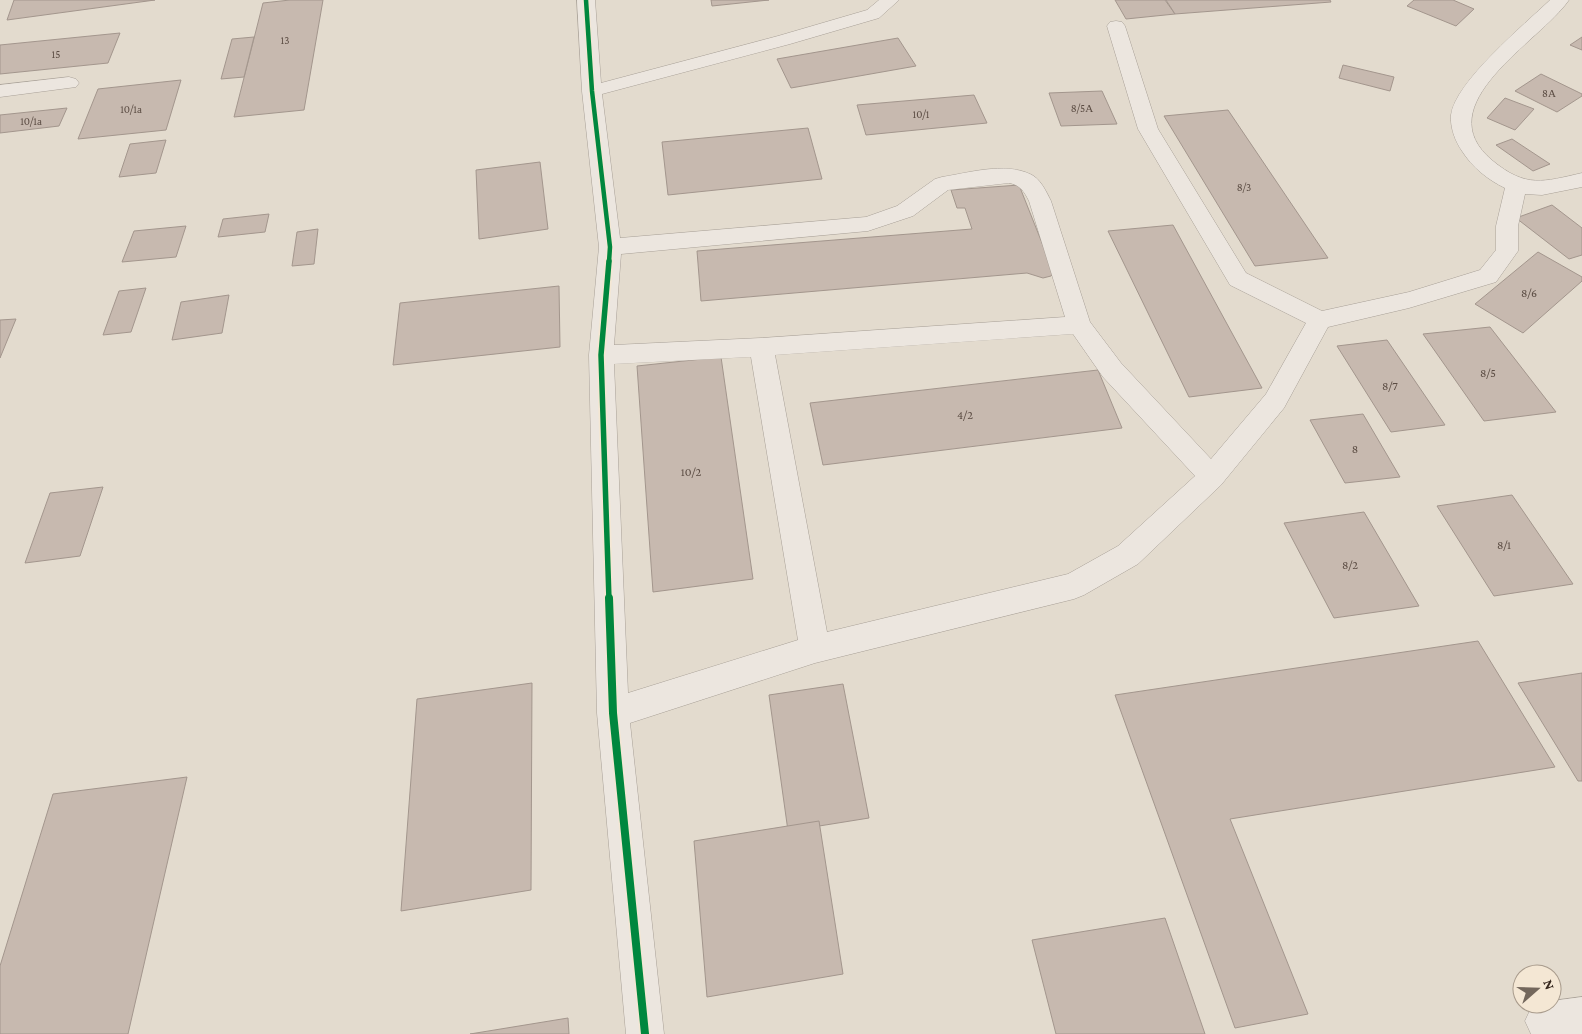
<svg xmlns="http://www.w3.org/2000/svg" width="1582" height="1034" font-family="'Crimson Pro',serif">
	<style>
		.building { fill: #c7b9af; stroke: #a3968d }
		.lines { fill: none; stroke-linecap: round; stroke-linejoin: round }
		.minor-casing { stroke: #a8a097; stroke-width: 1 }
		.minor { fill: #ece6df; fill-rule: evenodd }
		.cycleway-far2-casing { stroke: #f4e7d4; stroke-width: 7 }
		.cycleway-far1-casing { stroke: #f4e7d4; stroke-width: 9 }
		.cycleway-casing { stroke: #f4e7d4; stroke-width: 11 }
		.cycleway-far2 { stroke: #00873e; stroke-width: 4.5 }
		.cycleway-far1 { stroke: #00873e; stroke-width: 5.5 }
		.cycleway { stroke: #00873e; stroke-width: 8 }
		.labels { text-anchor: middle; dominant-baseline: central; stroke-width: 4.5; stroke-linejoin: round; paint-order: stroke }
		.far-number-label { font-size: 11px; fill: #5b4c43 }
		.number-label { font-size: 12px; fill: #5b4c43 }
	</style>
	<rect width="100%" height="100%" fill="#e3dbce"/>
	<g class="building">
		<path d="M14 0H155L7 20Z"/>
		<path d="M290 0H323L304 110 234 117 263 3Z"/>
		<path d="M711 0H769L712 6Z"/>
		<path d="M1115 0H1165L1175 14 1126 19Z"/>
		<path d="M1166 0H1330L1331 2 1175 14Z"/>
		<path d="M1414 0H1453L1474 9 1456 26 1407 6Z"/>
		<path d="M120 33 108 63 0 74V45Z"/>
		<path d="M254 37 244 77 221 79 232 39Z"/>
		<path d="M1582 37V50L1570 45Z"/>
		<path d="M898 38 916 66 791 88 777 59Z"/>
		<path d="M1343 65 1394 77 1390 91 1339 78Z"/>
		<path d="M1541 74 1582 94V96L1557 112 1515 91Z"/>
		<path d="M181 80 166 130 78 139 98 89Z"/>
		<path d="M1102 91 1117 124 1061 126 1049 93Z"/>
		<path d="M974 95 987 123 866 135 857 105Z"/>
		<path d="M1505 98 1534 109 1515 130 1487 118Z"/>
		<path d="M67 108 59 126 0 133V115Z"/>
		<path d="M1228 110 1328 258 1255 266 1164 116Z"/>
		<path d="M808 128 822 179 668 195 662 142Z"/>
		<path d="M1512 139 1550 164 1533 171 1496 145Z"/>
		<path d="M166 140 156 173 119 177 130 144Z"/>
		<path d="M540 162 548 229 479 239 476 170Z"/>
		<path d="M1019 185 1048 258 1055 271 1051 276 1043 278 1027 273 701 301 697 251 972 229 965 208H957L951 190Z"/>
		<path d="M1552 205 1582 228V255L1569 259 1516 218Z"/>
		<path d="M269 214 265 232 218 237 223 219Z"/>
		<path d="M1173 225 1262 388 1189 397 1108 231Z"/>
		<path d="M186 226 176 257 122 262 134 231Z"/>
		<path d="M318 229 314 264 292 266 297 232Z"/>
		<path d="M1538 252 1582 277V281L1523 333 1475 304Z"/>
		<path d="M559 286 560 347 393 365 400 303Z"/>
		<path d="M146 288 131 332 103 335 119 291Z"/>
		<path d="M229 295 222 333 172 340 181 302Z"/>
		<path d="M16 319 0 358V320Z"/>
		<path d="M1490 327 1556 412 1484 421 1423 334Z"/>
		<path d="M1387 340 1445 425 1391 432 1337 346Z"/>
		<path d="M721 357 753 579 653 592 637 366Z"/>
		<path d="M1098 370 1122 428 823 465 810 403Z"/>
		<path d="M1363 414 1400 477 1345 483 1310 420Z"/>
		<path d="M103 487 80 556 25 563 50 493Z"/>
		<path d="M1512 495 1573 584 1494 596 1437 506Z"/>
		<path d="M1364 512 1419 606 1334 618 1284 523Z"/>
		<path d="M1478 641 1555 767 1230 819 1308 1014 1235 1028 1115 695Z"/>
		<path d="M1582 673V781H1578L1518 683Z"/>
		<path d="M532 683 531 890 401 911 417 699Z"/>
		<path d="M843 684 869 818 788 831 769 695Z"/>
		<path d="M187 777 128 1034H0V966L53 794Z"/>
		<path d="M819 821 843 974 707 997 694 841Z"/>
		<path d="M1165 918 1205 1034H1056L1032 940Z"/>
		<path d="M568 1018 569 1034H470Z"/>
	</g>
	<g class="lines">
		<defs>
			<g id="minor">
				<path d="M577 0H595L601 83 778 36 867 10 879 0H899L879 18 790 44 602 94 620 238 866 217 897 206 935 179 942 177C968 173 1004 162 1030 174 1040 178 1046 191 1051 201L1090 322 1121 363 1211 459 1266 394 1306 323 1230 285 1138 129 1107 26 1110 22 1116 21 1122 22 1125 26 1158 129 1246 273 1322 311 1409 292 1480 270 1496 250V226L1505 188C1488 180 1472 167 1462 151 1455 141 1450 127 1451 115 1455 82 1525 24 1550 0H1569C1540 42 1424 105 1493 161 1526 188 1543 182 1582 173V187L1542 195 1525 194 1518 226V251L1496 282 1409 308 1328 327 1284 408 1221 485 1138 564 1084 595 1074 599 815 663 630 723 664 1034H626L597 713 589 355 599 247 582 91ZM1009 183C1020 185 1024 191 1029 201L1065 317 761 338 614 345 621 254 868 231 913 216 948 190ZM1073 334 1103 377 1195 476 1118 546 1068 574 827 632 775 355ZM751 357 798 640 628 693 614 364Z"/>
				<path d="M69 77 76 79 79 83 76 87 0 97V85Z"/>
				<path d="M1582 997V1034H1531L1525 1021 1531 1008 1540 1004H1552V1001Z"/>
			</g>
		</defs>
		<use href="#minor" class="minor-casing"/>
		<use href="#minor" class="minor"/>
		<defs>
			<path id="cycleway-far2" d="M586 0 592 91 610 247 609 262"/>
			<path id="cycleway-far1" d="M609 261 601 355 609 600"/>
			<path id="cycleway" d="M609 598 613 713 645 1034"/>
		</defs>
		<use href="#cycleway-far2" class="cycleway-far2-casing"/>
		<use href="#cycleway-far1" class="cycleway-far1-casing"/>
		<use href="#cycleway" class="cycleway-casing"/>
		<use href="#cycleway-far2" class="cycleway-far2"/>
		<use href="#cycleway-far1" class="cycleway-far1"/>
		<use href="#cycleway" class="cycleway"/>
	</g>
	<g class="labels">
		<g class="far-number-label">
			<text x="285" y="40">13</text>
			<text x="56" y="54">15</text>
			<text x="1549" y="93">8А</text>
			<text x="1082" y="108">8/5А</text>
			<text x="131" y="109">10/1а</text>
			<text x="921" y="114">10/1</text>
			<text x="31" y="121">10/1а</text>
			<text x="1244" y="187">8/3</text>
		</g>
		<g class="number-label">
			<text x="1529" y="293">8/6</text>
			<text x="1488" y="373">8/5</text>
			<text x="1390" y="386">8/7</text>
			<text x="965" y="415">4/2</text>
			<text x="1355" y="449">8</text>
			<text x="691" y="472">10/2</text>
			<text x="1504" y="545">8/1</text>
			<text x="1350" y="565">8/2</text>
		</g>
	</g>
	<g transform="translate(1537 989) rotate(70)"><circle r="24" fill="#f4e7d4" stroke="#a89b8c"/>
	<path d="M0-4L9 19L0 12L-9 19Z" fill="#73675c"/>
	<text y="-8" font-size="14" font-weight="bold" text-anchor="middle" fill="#37281f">N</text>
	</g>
</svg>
